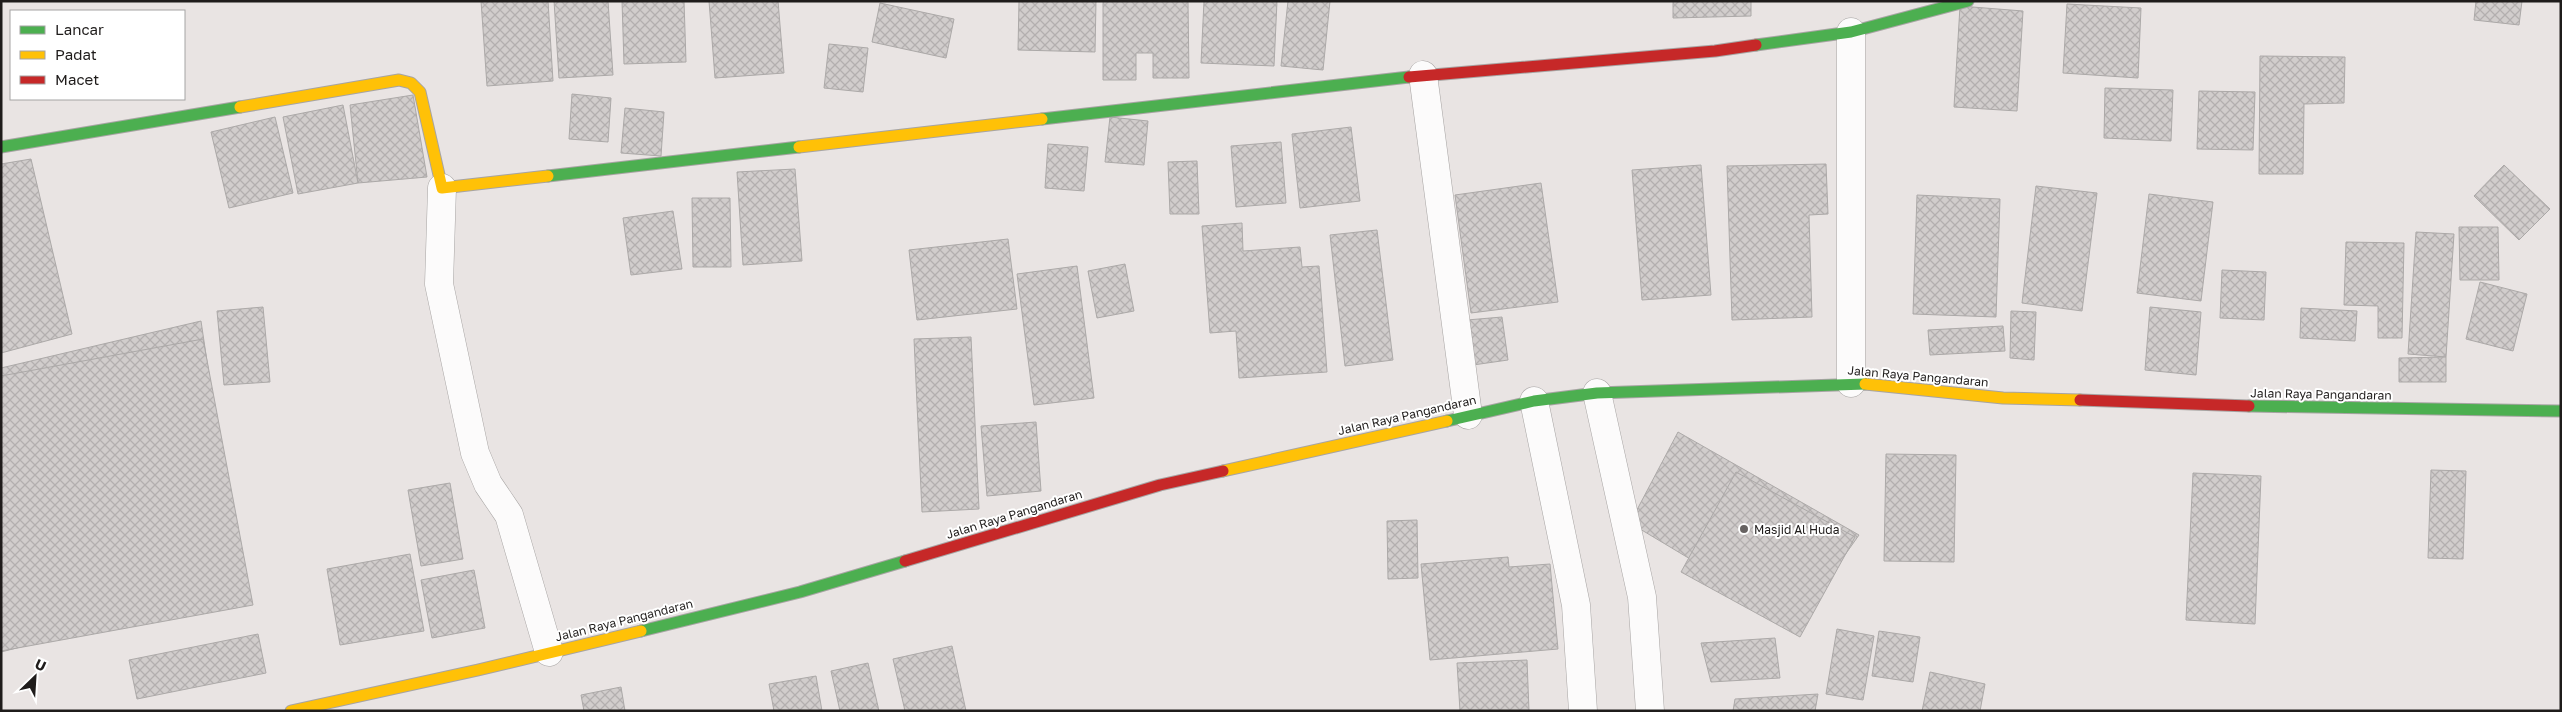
<svg xmlns="http://www.w3.org/2000/svg" width="2562" height="712" font-family="'Golos Text',sans-serif">
	<style>
		.building { fill: url(#building-cross-hatch); stroke: #aca9a8 }
		.lines { fill: none; stroke-linecap: round; stroke-linejoin: round }
		.street-casing { stroke: #a7a4a3; stroke-width: 29 }
		.fast-casing { stroke: #a7a4a3; stroke-width: 13 }
		.slow-casing { stroke: #a7a4a3; stroke-width: 13 }
		.jam-casing { stroke: #a7a4a3; stroke-width: 13 }
		.street { stroke: #fcfbfb; stroke-width: 28 }
		.fast { stroke: #4caf50; stroke-width: 11 }
		.slow { stroke: #ffc107; stroke-width: 11 }
		.jam { stroke: #c62828; stroke-width: 11 }
		.poi-dot { fill: #666261; stroke: #fff; stroke-width: 2 }
		.labels { text-anchor: middle; dominant-baseline: central; stroke-width: 4; stroke-linejoin: round; paint-order: stroke }
		.street-label { font-size: 12px; fill: #1f1c1b; stroke: #fff }
		.poi-label { font-size: 12px; fill: #1f1c1b; stroke: #fff; text-anchor: start }
	</style>
	<defs>
		<pattern id="building-cross-hatch" width="8" height="8" patternUnits="userSpaceOnUse" patternTransform="scale(1.25)"><rect width="8" height="8" fill="#d1cdcc"/><path d="M0 0l8 8M0 8l8-8" fill="none" stroke="#b3afaf"/></pattern>
	</defs>
	<rect width="100%" height="100%" fill="#e9e4e3"/>
	<g class="building">
		<path d="M481 1H548L553 81 487 86Z"/>
		<path d="M554 1H608L613 75 559 78Z"/>
		<path d="M622 1H684L686 62 624 64Z"/>
		<path d="M709 1H778L784 73 715 78Z"/>
		<path d="M1019 1H1096L1095 52 1018 50Z"/>
		<path d="M1103 1H1188L1189 78H1153V53H1136V80H1103Z"/>
		<path d="M1204 1H1277L1274 66 1201 63Z"/>
		<path d="M1288 1H1330L1323 70 1281 66Z"/>
		<path d="M1673 1H1751V16L1673 18Z"/>
		<path d="M2476 1H2522L2519 25 2474 20Z"/>
		<path d="M880 3 954 19 946 58 872 42Z"/>
		<path d="M2067 4 2141 8 2138 78 2063 73Z"/>
		<path d="M1960 6 2023 11 2017 111 1954 107Z"/>
		<path d="M829 44 868 48 863 92 824 88Z"/>
		<path d="M2260 56 2345 57 2344 103 2304 104 2303 174H2259Z"/>
		<path d="M2105 88 2173 90 2171 141 2104 138Z"/>
		<path d="M2199 91 2255 92 2253 150 2197 149Z"/>
		<path d="M572 94 611 98 608 142 569 139Z"/>
		<path d="M413 95 427 177 358 183 350 105Z"/>
		<path d="M343 105 358 183 298 194 283 117Z"/>
		<path d="M625 108 664 112 661 156 621 153Z"/>
		<path d="M275 117 293 193 229 208 211 132Z"/>
		<path d="M1110 117 1148 121 1144 165 1105 162Z"/>
		<path d="M1351 127 1360 201 1300 208 1292 134Z"/>
		<path d="M1281 142 1286 203 1236 207 1231 146Z"/>
		<path d="M1048 144 1088 147 1084 191 1045 188Z"/>
		<path d="M31 159 72 334 1 353V164Z"/>
		<path d="M1197 161 1199 214H1170L1168 162Z"/>
		<path d="M1826 164 1828 214 1809 215 1812 317 1732 320 1727 166Z"/>
		<path d="M1701 165 1711 295 1642 300 1632 170Z"/>
		<path d="M2504 165 2550 209 2519 240 2474 196Z"/>
		<path d="M795 169 802 261 743 265 737 172Z"/>
		<path d="M1541 183 1558 302 1471 313 1455 195Z"/>
		<path d="M2036 186 2097 193 2082 311 2022 303Z"/>
		<path d="M2149 194 2213 202 2201 301 2137 293Z"/>
		<path d="M1917 195 2000 199 1996 317 1913 314Z"/>
		<path d="M692 198H730L731 267H693Z"/>
		<path d="M673 211 682 269 631 275 623 218Z"/>
		<path d="M1242 223 1243 251 1300 247 1302 267 1319 266 1327 372 1239 378 1236 331 1210 333 1202 226Z"/>
		<path d="M2459 227H2498L2499 280H2460Z"/>
		<path d="M1377 230 1393 360 1345 366 1330 235Z"/>
		<path d="M2416 232 2454 234 2446 357 2408 354Z"/>
		<path d="M1008 239 1017 309 917 320 909 250Z"/>
		<path d="M2346 242 2404 243 2402 338H2378V306L2344 305Z"/>
		<path d="M1125 264 1134 311 1097 318 1088 271Z"/>
		<path d="M1077 266 1094 398 1034 405 1017 274Z"/>
		<path d="M2222 270 2266 272 2264 320 2220 318Z"/>
		<path d="M2480 282 2527 294 2513 351 2466 339Z"/>
		<path d="M263 307 270 382 224 385 217 311Z"/>
		<path d="M2150 307 2201 312 2196 375 2145 370Z"/>
		<path d="M2301 308 2357 311 2355 341 2300 338Z"/>
		<path d="M2011 311 2036 312 2034 360 2010 358Z"/>
		<path d="M1502 317 1508 360 1473 365 1467 320Z"/>
		<path d="M201 321 241 591 1 652V368Z"/>
		<path d="M2003 326 2005 351 1930 355 1928 330Z"/>
		<path d="M971 337 979 509 922 512 914 339Z"/>
		<path d="M203 339 253 605 1 651V376Z"/>
		<path d="M2446 357V382H2399V358Z"/>
		<path d="M1036 422 1041 491 987 496 981 426Z"/>
		<path d="M1678 432 1859 535 1797 623 1630 523Z"/>
		<path d="M1886 454 1956 455 1954 562 1884 561Z"/>
		<path d="M2431 470 2466 471 2463 559 2428 558Z"/>
		<path d="M1736 472 1855 537 1800 637 1681 572Z"/>
		<path d="M2193 473 2261 476 2255 624 2186 620Z"/>
		<path d="M450 483 463 559 421 566 408 490Z"/>
		<path d="M1417 520 1418 578 1388 579 1387 521Z"/>
		<path d="M410 554 424 631 340 645 327 569Z"/>
		<path d="M1508 557 1509 567 1550 564 1558 649 1430 660 1421 564Z"/>
		<path d="M474 570 485 628 432 638 421 580Z"/>
		<path d="M1837 629 1874 636 1863 700 1826 694Z"/>
		<path d="M1879 631 1920 637 1913 682 1872 676Z"/>
		<path d="M258 634 266 673 137 699 129 660Z"/>
		<path d="M1775 638 1780 678 1711 682 1701 643Z"/>
		<path d="M952 646 966 711H905L893 659Z"/>
		<path d="M1527 660 1529 711H1460L1457 663Z"/>
		<path d="M868 663 879 711H840L831 671Z"/>
		<path d="M1930 672 1985 684 1980 711H1922Z"/>
		<path d="M816 676 822 711H774L769 684Z"/>
		<path d="M621 687 625 711H584L581 695Z"/>
		<path d="M1818 694 1815 711H1733L1735 699Z"/>
	</g>
	<g class="lines">
		<defs>
			<g id="street">
				<path d="M1851 32V383"/>
				<path d="M1423 75 1468 415"/>
				<path d="M442 188 439 284 475 453 488 484 509 515 549 652"/>
				<path d="M1597 393 1642 597 1650 711"/>
				<path d="M1534 401 1576 605 1583 711"/>
			</g>
			<g id="fast">
				<path d="M1756 45 1851 32 1968 1"/>
				<path d="M1042 119 1409 77"/>
				<path d="M1 147 240 107"/>
				<path d="M548 176 799 147"/>
				<path d="M2249 406 2561 411"/>
				<path d="M1447 421 1534 401 1597 393 1865 384"/>
				<path d="M641 631 800 592 905 561"/>
			</g>
			<g id="slow">
				<path d="M240 107 399 80 411 83 420 92 442 188 548 176"/>
				<path d="M799 147 1042 119"/>
				<path d="M1865 384 2003 398 2080 400"/>
				<path d="M1223 471 1447 421"/>
				<path d="M291 711 478 670 641 631"/>
			</g>
			<g id="jam">
				<path d="M1409 77 1715 51 1756 45"/>
				<path d="M2080 400 2249 406"/>
				<path d="M905 561 1160 485 1223 471"/>
			</g>
		</defs>
		<use href="#street" class="street-casing"/>
		<use href="#fast" class="fast-casing"/>
		<use href="#slow" class="slow-casing"/>
		<use href="#jam" class="jam-casing"/>
		<use href="#street" class="street"/>
		<use href="#fast" class="fast"/>
		<use href="#slow" class="slow"/>
		<use href="#jam" class="jam"/>
	</g>
	<circle class="poi-dot" cx="1744" cy="529" r="5"/>
	<g class="labels">
		<g class="street-label">
			<text transform="translate(1918 376) rotate(5)">Jalan Raya Pangandaran</text>
			<text transform="translate(2321 394) rotate(1)">Jalan Raya Pangandaran</text>
			<text transform="translate(1407 415) rotate(-13)">Jalan Raya Pangandaran</text>
			<text transform="translate(1014 514) rotate(-17)">Jalan Raya Pangandaran</text>
			<text transform="translate(624 620) rotate(-14)">Jalan Raya Pangandaran</text>
		</g>
		<g class="poi-label">
			<text x="1754" y="529">Masjid Al Huda</text>
		</g>
	</g>
	<rect width="2562" height="712" fill="none" stroke="#1f1c1b" stroke-width="5"/>
	<rect x="10" y="10" width="175" height="90" fill="#ffffff" stroke="#a5a4a4"/>
	<rect x="20" y="26" width="25" height="8" fill="#4caf50" stroke="#a5a4a4"/>
	<text x="55" y="35" font-size="15" fill="#1f1c1b">Lancar</text>
	<rect x="20" y="51" width="25" height="8" fill="#ffc107" stroke="#a5a4a4"/>
	<text x="55" y="60" font-size="15" fill="#1f1c1b">Padat</text>
	<rect x="20" y="76" width="25" height="8" fill="#c62828" stroke="#a5a4a4"/>
	<text x="55" y="85" font-size="15" fill="#1f1c1b">Macet</text>
	<g transform="translate(35 677) rotate(25)" stroke="#ffffff" stroke-width="4" paint-order="stroke">
	<path d="M0-4L9 19L0 12L-9 19Z" fill="#1f1c1b"/>
	<text y="-8" font-size="14" font-weight="bold" text-anchor="middle" fill="#1f1c1b">U</text>
	</g>
</svg>
